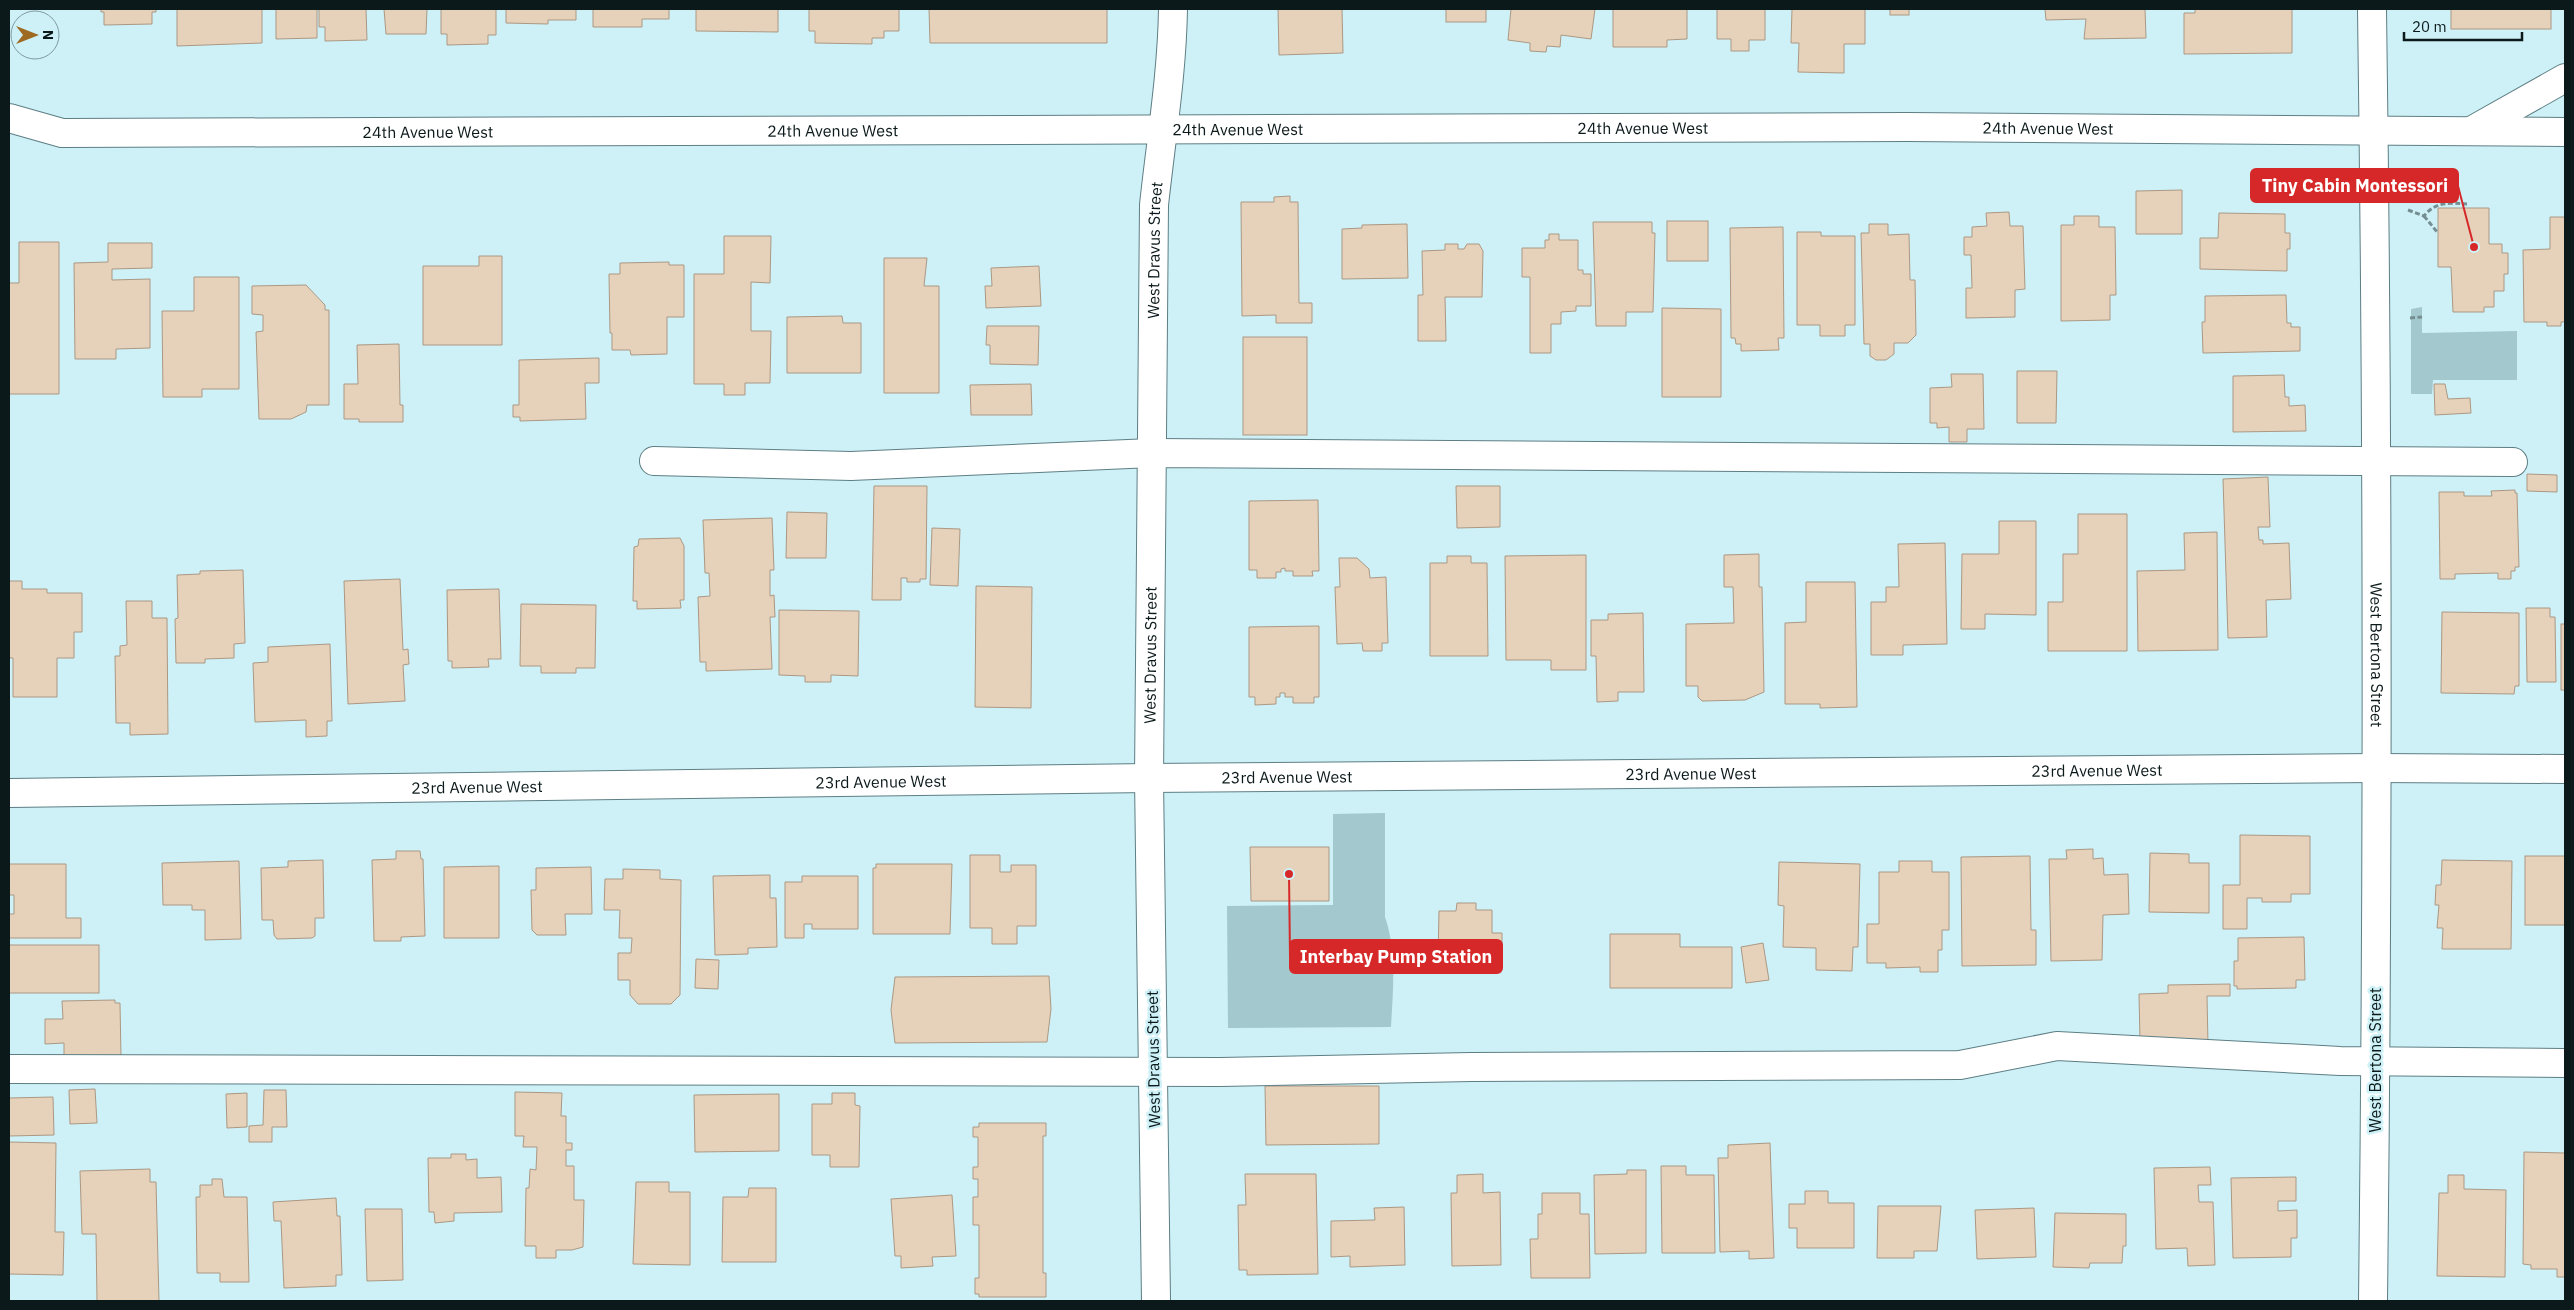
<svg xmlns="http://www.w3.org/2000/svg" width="2574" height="1310" font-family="'IBM Plex Sans',sans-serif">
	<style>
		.green { fill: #a3c8cd }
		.building { fill: #e6d2bb; stroke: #ab9883 }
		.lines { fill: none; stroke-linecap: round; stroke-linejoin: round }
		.minor-casing { stroke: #5d7e83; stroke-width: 30 }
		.path { stroke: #758e92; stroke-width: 3; stroke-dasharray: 5 2.5; stroke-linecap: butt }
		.minor { stroke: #fff; stroke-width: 28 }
		.labels { text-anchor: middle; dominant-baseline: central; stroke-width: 5; stroke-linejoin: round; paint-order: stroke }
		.street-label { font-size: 16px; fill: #0c191b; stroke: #cef1f7 }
		.leader { fill: none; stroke: #d62828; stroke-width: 2 }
		.callout-dot { fill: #d62828; stroke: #cef1f7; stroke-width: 2 }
		.callout { fill: #d62828; stroke: #d62828; stroke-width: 2 }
		.callout-label { font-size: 18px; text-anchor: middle; font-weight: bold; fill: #fff }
	</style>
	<rect width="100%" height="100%" fill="#cef1f7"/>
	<g class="green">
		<path d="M2422 307V333L2517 331V380H2433L2432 394H2411V309Z"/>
		<path d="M1385 813V917C1397 952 1393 990 1391 1027L1228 1028 1227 906 1333 905V814Z"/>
	</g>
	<g class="building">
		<path d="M101 9H156V12H152V24L104 25V12H101Z"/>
		<path d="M177 9H262V43L177 46Z"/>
		<path d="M276 9H317V38L276 39Z"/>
		<path d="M319 9H366L367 40 325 41V27H319Z"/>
		<path d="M384 9H427L426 34H386Z"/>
		<path d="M441 9H496V35H488V44L447 45V34H441Z"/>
		<path d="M506 9H576V20H548V24L506 23Z"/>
		<path d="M593 9H669V19H642V27H593Z"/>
		<path d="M696 9H778V32L696 31Z"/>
		<path d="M809 9H899V31H884V38H872V44L815 43V31H809Z"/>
		<path d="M929 9H1107V43H930Z"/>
		<path d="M1278 9H1342L1343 53 1279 55Z"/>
		<rect x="1446" y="9" width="40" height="13"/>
		<path d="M1511 9H1595L1591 39 1561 35 1560 47 1547 46 1546 52 1530 51V43L1508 40Z"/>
		<path d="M1613 9H1687V39L1667 40V47H1613Z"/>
		<path d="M1717 9H1765V40H1749V51H1731V39H1717Z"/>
		<path d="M1792 9H1865V44H1844V73L1798 72 1799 43H1791Z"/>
		<rect x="1890" y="9" width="19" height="6"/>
		<path d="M2045 9H2145L2146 38 2084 39 2086 19 2046 20Z"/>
		<path d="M2195 9H2292V53L2184 54V13H2195Z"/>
		<rect x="2451" y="9" width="100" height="20"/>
		<path d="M2182 190V234H2136V191Z"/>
		<path d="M1290 196V202H1298L1299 303H1312V323H1276V315L1242 316 1241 202H1274V197Z"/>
		<path d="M2438 208H2489V244H2502V253H2508V274H2504V291H2494V307H2484V312H2453L2451 267H2438Z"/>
		<path d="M2009 212 2010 226H2023L2025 289 2015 290V317L1966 318V288H1972L1971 255H1964V237H1972V227L1987 226 1986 213Z"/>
		<path d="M2219 213 2285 214V233H2290V249H2287V271L2200 269V238H2218Z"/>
		<path d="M2074 216H2099V227H2115L2116 295H2110V320L2061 321V225H2074Z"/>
		<path d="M2550 217H2565V322H2561V326H2547V322H2524L2523 250 2550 249Z"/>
		<rect x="1667" y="221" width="41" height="40"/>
		<path d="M1593 222H1652V233H1655L1653 312H1626V326H1596Z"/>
		<path d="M1407 224 1408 278 1342 279V229L1362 228V225Z"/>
		<path d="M1869 224H1888V235L1909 234 1910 280H1915L1916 335 1908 343H1894V354L1886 360H1876L1870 356V344H1864L1861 233H1869Z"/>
		<path d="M1783 227 1784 338H1778L1779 350 1741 351V344H1736L1735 338H1731L1730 228Z"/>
		<path d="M1797 232H1821V236H1855V325H1845V336H1820V325H1797Z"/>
		<path d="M1549 234H1559V240H1578V270H1583V274H1591V306H1576V311L1561 312V324H1551V353H1530V277H1522V248H1545V240H1549Z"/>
		<path d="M724 236H771L770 283 751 282V331H771L770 383H745V395H724V384H694V274H724Z"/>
		<path d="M19 242H59V394H9V283H19Z"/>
		<path d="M108 243H152V268L112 269V280L150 279V348L116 349V359H75L74 263 108 262Z"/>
		<path d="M1445 244H1458V249H1464L1467 244H1479L1483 251 1482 297H1445L1446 341H1418V295H1423L1422 251 1445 250Z"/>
		<path d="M479 256H502V345H423V266H479Z"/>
		<path d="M884 258H927L924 286H939V393H884Z"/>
		<path d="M669 262V265H684V317H667V354L631 355 630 350H612V333H610L609 274H620V263Z"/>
		<path d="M1039 266 1041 306 986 308 985 286H992L991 268Z"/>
		<path d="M194 277H239V389H202V397H163L162 311H194Z"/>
		<path d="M306 285 325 305V310H329V405H307L306 412 291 419H259L256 332 263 331V315L252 314V286Z"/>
		<path d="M2286 295 2287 323H2291V327H2300V351L2203 353 2202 322H2205V296Z"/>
		<path d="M1662 308 1721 309V397H1662Z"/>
		<path d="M842 316 843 323H861V373H787V317Z"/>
		<path d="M987 326H1039L1038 365 990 364V345H986Z"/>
		<rect x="1243" y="337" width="64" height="98"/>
		<path d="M399 344 400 405H403V422H359V419H344V384H358L357 345Z"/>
		<path d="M599 358V383H585L586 419 520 421V417H513V405H519V360Z"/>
		<path d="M2017 371H2057L2056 423H2017Z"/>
		<path d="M1951 374H1983L1984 429H1967V442H1949V427L1937 428V423H1930V388L1952 387Z"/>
		<path d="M2284 375 2285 397H2289V406L2305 405 2306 431 2233 432V376Z"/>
		<path d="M1031 384 1032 415H971L970 385Z"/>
		<path d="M2434 384H2445L2448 399 2470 398 2471 413 2435 415Z"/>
		<path d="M2527 474 2557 475V492L2527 491Z"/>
		<path d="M2268 477 2270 527H2258L2259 540H2263V544L2289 543 2291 599 2266 600 2267 637 2228 638 2223 479Z"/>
		<path d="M874 486H927L926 579H920V582H907V578H901V600H872Z"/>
		<path d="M1456 486H1500V527L1457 528Z"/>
		<path d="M2515 490V493H2517L2519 567H2515V571H2511V579H2498V573L2455 574V579H2440L2439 492H2464V496H2492L2491 491Z"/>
		<path d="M1318 500 1319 571H1312L1313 576H1293V571H1285V568L1281 569V572H1276V578H1257V570H1249V501Z"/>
		<path d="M787 512 827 513 826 558H786Z"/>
		<path d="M2078 514H2127V651H2048V602H2063V554H2078Z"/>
		<path d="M772 518 774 570H770V596L774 595 775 617H770L772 669 706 671V662H700L698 597 710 596 709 573H705L703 520Z"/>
		<path d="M1999 521H2036V615L1985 614V629H1961L1962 554H1999Z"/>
		<path d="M932 528 960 529 958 586 930 585Z"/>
		<path d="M2217 532 2218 650 2138 651 2137 571 2185 570 2184 533Z"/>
		<path d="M680 538 684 546V600H680L681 608 637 609V601H633L634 547 638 546 639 539Z"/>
		<path d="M1945 543 1947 644 1903 645V655H1871V602H1886V587H1899L1898 544Z"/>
		<path d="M1759 554V587H1762L1764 692 1745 700 1702 701 1698 697V686H1686V624L1734 623 1733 587H1724V555Z"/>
		<path d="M1586 555V670H1551V660H1506L1505 556Z"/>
		<path d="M1447 556H1471V563H1487L1488 656H1430V563H1447Z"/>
		<path d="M1339 558H1357L1369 569 1370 578 1386 577 1388 643H1382V651H1363L1362 643 1337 644 1335 587H1340Z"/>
		<path d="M243 570 245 643 234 644V658L205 659V663H176L175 619 178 618 177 575 200 574V571Z"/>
		<path d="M400 579 403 650 408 649 409 664 403 665 405 701 348 704 344 581Z"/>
		<path d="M9 581H22V589H47V593H82V632H74V658H57V697H13V658H9Z"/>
		<path d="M1806 582H1855L1857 707 1820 708V704H1785V623L1806 622Z"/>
		<path d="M976 586 1032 587 1031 708 975 707Z"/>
		<path d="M499 589 501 659H488L489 667 452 668V661H448L447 590Z"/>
		<path d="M126 601H152V618H167L168 734 130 735V723H116L115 656H120V646L127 645Z"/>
		<path d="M521 604 596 605 595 668H576V673H541V666H520Z"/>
		<path d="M2526 608H2550V617H2555L2556 682H2527Z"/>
		<path d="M779 610 859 611 858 676 831 675V682H805V676L779 675Z"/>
		<path d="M2442 612 2519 613V686H2515L2514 694 2441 693Z"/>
		<path d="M1643 613 1644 692H1618V701L1597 702 1596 656H1591V620H1608V614Z"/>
		<rect x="2561" y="624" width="4" height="66"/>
		<path d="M1319 626V697H1314V703H1293V697H1285V693H1280V697H1276V704L1255 705V697H1249V627Z"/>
		<path d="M330 644 332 721H327V736L306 737V720L255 722 253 663 268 662V647Z"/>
		<path d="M2240 835 2310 836V894H2291V902H2262V898H2247V929H2223V885H2240Z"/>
		<path d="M1250 847H1329V901H1251Z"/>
		<path d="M2093 849V859L2103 858 2104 875 2128 874 2129 914 2103 915 2102 960 2051 961 2049 859H2067L2066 850Z"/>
		<path d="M396 851H420L421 859H423L425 936 401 937V941H374L372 860 396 859Z"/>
		<path d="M2150 853 2189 854V863H2209V913L2149 912Z"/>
		<path d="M970 855H1000V872H1011V865H1036V926H1017V944H992V928H970Z"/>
		<path d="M2030 856 2031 930H2036V965L1962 966 1961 857Z"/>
		<rect x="2525" y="856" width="40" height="69"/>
		<path d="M323 860 324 918H315V936L312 938 277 939 274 935 273 920H262L261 868 288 867V861Z"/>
		<path d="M2442 860 2512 861 2511 949H2442L2443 928H2437L2439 905H2435L2436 885H2441Z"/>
		<path d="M239 861 241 939 205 940V910H192V905H163L162 863Z"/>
		<path d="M1899 861H1932V872H1949V930H1942V950H1938V972H1920V967L1886 968V963H1867V924H1879V872H1899Z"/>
		<path d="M1779 862 1860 864 1858 947H1853L1852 971 1816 970V948L1783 947 1784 906 1778 905Z"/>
		<path d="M9 864H66V918H81V938H9V914H14V895H9Z"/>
		<path d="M876 864H952L950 934H873V868H876Z"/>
		<path d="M499 866V938H444V867Z"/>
		<path d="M591 867 592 914H565L566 935H537L532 930 531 890H536V868Z"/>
		<path d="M623 869 660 870V879L681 880 680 995 671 1004H638L630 995V980H618V953H631L632 938H619L620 910H604L605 879H623Z"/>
		<path d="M770 875V898H776L777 947 748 948V954L715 955 713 876Z"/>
		<path d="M802 876H858V929H812V924H804V938H785V882H802Z"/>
		<path d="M1457 903H1476V910H1492V933H1502V953H1492V970H1460V960L1438 959 1439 911H1456Z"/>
		<path d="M1610 934H1680V947H1732V988H1610Z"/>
		<path d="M2304 937 2305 980H2296V988L2237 989V986H2234V961H2238V938Z"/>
		<path d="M1763 943 1769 980 1746 983 1741 947Z"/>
		<rect x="9" y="945" width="90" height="48"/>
		<path d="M696 959 719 960 718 989 695 988Z"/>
		<path d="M1049 976 1051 1009 1047 1042 895 1043 891 1010 895 977Z"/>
		<path d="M2230 984V996H2207L2208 1044 2140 1041 2139 994 2168 993V985Z"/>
		<path d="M115 1000V1003H120L121 1057 64 1061V1043L45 1044V1019H63L62 1001Z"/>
		<path d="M1265 1086H1379V1144L1266 1145Z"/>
		<path d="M95 1089 97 1123 70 1124 69 1090Z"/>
		<path d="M264 1090H286L287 1127H272V1142H249V1126L263 1125Z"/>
		<path d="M515 1092 562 1093 561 1116H566V1143H572V1150H566V1166H574V1200H584L583 1247 572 1250H556V1258H536V1246H525L526 1188H529L530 1169 536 1170 537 1147H523L524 1136H515Z"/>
		<path d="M247 1093V1127L227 1128 226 1094Z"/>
		<path d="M832 1093H855V1105L860 1106 859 1167H830V1155H812V1104H832Z"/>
		<path d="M779 1094V1151L695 1152 694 1095Z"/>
		<path d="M53 1097 54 1135 9 1136V1098Z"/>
		<path d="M979 1123H1046V1136H1043V1273H1046V1297H979V1294H975V1278H979V1225H973V1197H978V1179H973V1167H978V1137H973V1127H979Z"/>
		<path d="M9 1142 56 1143 55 1232H64L63 1275 9 1274Z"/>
		<path d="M1770 1143 1774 1258 1749 1259V1251L1720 1252 1718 1158H1728V1145Z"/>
		<path d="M2524 1152 2565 1153V1277H2557V1269H2531V1265L2523 1264Z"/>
		<path d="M451 1154H466V1160L477 1159V1178L501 1177 502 1212 454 1213V1221L435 1223 434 1212H429L428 1158H451Z"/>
		<path d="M1661 1166H1686V1175H1714L1715 1253H1662Z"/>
		<path d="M2210 1167 2211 1185H2198L2199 1202H2213L2215 1265 2188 1266 2187 1248 2156 1249 2154 1168Z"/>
		<path d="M150 1169V1182H156L159 1301H97L96 1234H82L80 1171Z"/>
		<path d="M1627 1170H1646V1253L1595 1254 1594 1175 1627 1174Z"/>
		<path d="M1245 1174H1316L1318 1274 1247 1275V1270H1239L1238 1205H1246Z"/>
		<path d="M1483 1174V1193L1500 1192 1501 1265 1452 1266 1451 1193H1457V1175Z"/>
		<path d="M2448 1175H2464V1189L2506 1190 2505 1277 2437 1276 2439 1193H2448Z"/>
		<path d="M2296 1177V1201H2278V1211L2297 1210V1238H2291V1257L2233 1258 2231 1178Z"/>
		<path d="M212 1179H222L224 1197H247L249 1282H220V1273H197L196 1197H200V1185H212Z"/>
		<path d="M636 1182H669V1192H690V1265L633 1264Z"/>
		<path d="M749 1188H776V1262H722L723 1197H748Z"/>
		<path d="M1805 1191H1828V1203H1854V1248H1797V1228H1789V1204H1805Z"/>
		<path d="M1542 1193H1580V1214H1589L1590 1278H1531L1530 1239H1538V1214H1542Z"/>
		<path d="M952 1195 956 1256 932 1257 933 1266 901 1268V1256H895L891 1199Z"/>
		<path d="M336 1198 337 1216H340L342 1275H336V1286L284 1288 281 1221H274L273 1202Z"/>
		<path d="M1878 1206H1941L1937 1251H1914V1258H1877Z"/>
		<path d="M1404 1207 1405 1265 1350 1267V1256L1331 1257V1221L1375 1220 1374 1208Z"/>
		<path d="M2034 1208 2036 1257 1977 1259 1975 1210Z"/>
		<path d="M365 1209H402L403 1280 367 1281Z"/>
		<path d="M2055 1213 2126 1214V1246H2123L2122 1263H2090L2089 1268 2053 1267Z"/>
	</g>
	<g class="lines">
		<defs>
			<g id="minor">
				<path id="s1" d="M2372 9C2378 439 2378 871 2373 1301"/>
				<path id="s2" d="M9 118 62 133 1907 127 2565 132"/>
				<path d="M2471 131 2565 78"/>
				<path d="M654 461 851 466 1152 453 2513 462"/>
				<path id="s3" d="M9 793 1149 778 2375 768 2565 769"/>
				<path d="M9 1069 1220 1072 1471 1067 1960 1065 2057 1046 2340 1061 2565 1063"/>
				<path id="s4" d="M1156 1301 1149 778 1154 205C1161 140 1172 74 1173 9"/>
			</g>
		</defs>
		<use href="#minor" class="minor-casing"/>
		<g class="path">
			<path d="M2408 210 2424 216C2436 201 2449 203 2467 204"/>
			<path d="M2424 216 2438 233"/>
			<path d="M2410 318 2422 317"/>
		</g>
		<use href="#minor" class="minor"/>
	</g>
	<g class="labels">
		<g class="street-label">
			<text stroke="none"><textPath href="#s2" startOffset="1636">24th Avenue West</textPath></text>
			<text stroke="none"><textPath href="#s2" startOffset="2041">24th Avenue West</textPath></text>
			<text stroke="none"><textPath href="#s2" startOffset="1231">24th Avenue West</textPath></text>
			<text stroke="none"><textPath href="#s2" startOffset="826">24th Avenue West</textPath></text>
			<text stroke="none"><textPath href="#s2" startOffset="421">24th Avenue West</textPath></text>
			<text stroke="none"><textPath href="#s4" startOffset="1051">West Dravus Street</textPath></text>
			<text stroke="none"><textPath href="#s4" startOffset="646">West Dravus Street</textPath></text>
			<text stroke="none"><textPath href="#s1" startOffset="646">West Bertona Street</textPath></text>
			<text stroke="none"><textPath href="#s3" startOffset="2088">23rd Avenue West</textPath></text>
			<text stroke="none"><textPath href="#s3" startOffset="1682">23rd Avenue West</textPath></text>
			<text stroke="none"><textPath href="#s3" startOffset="1278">23rd Avenue West</textPath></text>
			<text stroke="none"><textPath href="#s3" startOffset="872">23rd Avenue West</textPath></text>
			<text stroke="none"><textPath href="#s3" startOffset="468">23rd Avenue West</textPath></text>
			<text transform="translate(1153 1059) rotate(-91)">West Dravus Street</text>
			<text transform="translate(2375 1060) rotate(-90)">West Bertona Street</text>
		</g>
	</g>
	<path class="leader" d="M2474 247L2458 186M1289 874L1290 957"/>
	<g class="callout-dot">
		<circle cx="2474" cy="247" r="5"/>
		<circle cx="1289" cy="874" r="5"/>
	</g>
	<g class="callout">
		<rect x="2251" y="169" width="207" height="33" rx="5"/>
		<rect x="1290" y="940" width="212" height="33" rx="5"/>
	</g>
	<g class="callout-label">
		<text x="2355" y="192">Tiny Cabin Montessori</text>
		<text x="1396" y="963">Interbay Pump Station</text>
	</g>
	<rect width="2574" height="1310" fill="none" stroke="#0c191b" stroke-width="20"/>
	<g transform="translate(35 35) rotate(90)"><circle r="24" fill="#cef1f7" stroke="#809b9f"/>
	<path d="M0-4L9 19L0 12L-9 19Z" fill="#9e6921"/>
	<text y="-8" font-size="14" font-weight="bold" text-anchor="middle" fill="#0c191b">N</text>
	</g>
	<path d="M2404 32v8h118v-8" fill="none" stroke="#0c191b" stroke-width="2.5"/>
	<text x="2412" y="32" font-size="15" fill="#0c191b" stroke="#cef1f7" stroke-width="4" paint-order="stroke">20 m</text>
</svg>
